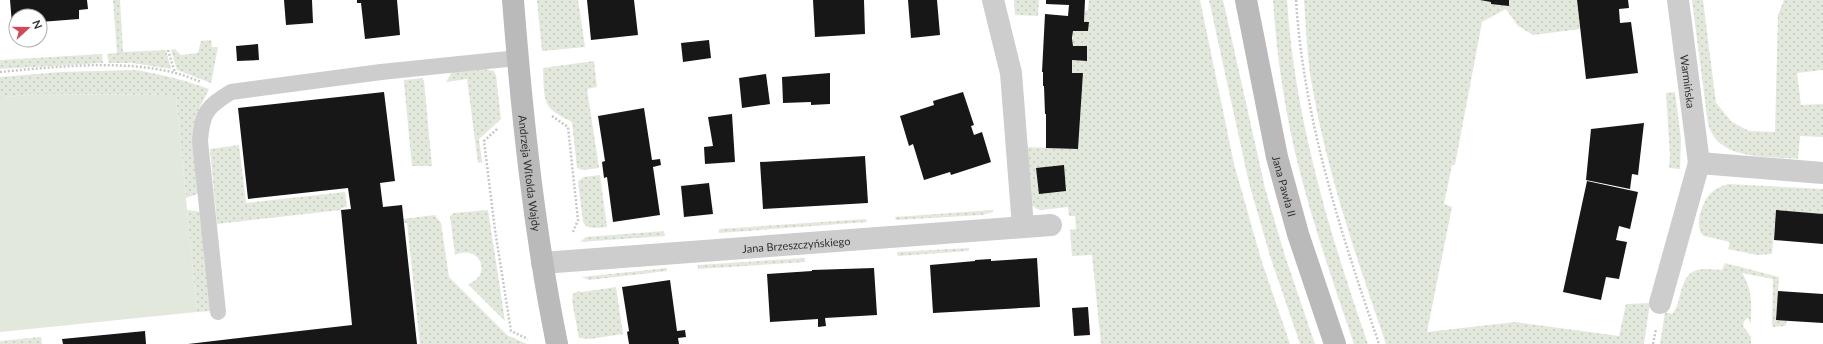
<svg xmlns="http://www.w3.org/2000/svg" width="1823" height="344" font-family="Lato,sans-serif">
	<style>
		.green { fill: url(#green-dots) }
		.pitch { fill: #e3e8dd }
		.building { fill: #171717 }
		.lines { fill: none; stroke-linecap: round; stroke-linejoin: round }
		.path { stroke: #c7c7c7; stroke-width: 2.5; stroke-dasharray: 2 2; stroke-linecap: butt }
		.lane { stroke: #cdcdcd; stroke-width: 16 }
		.street { stroke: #cdcdcd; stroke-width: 22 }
		.secondary { stroke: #bababa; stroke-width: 22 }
		.labels { text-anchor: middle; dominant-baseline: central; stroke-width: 4; stroke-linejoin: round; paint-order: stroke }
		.street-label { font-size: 11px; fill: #303030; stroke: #fff }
	</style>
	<defs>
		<pattern id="green-dots" width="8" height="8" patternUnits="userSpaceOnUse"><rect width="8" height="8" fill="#e3e8dd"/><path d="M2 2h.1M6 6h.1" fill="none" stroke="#c3c7be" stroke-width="1.8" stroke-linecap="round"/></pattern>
	</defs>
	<rect width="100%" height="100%" fill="#fff"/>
	<g class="green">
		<path d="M113 0H120L123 52 166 50 171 69 132 63H109L107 54 117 53Z"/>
		<path d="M537 0H578L585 47 542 51Z"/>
		<path d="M1039 0 1038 16 1015 15 1014 0Z"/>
		<path d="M1089 0H1200L1234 164 1261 259 1290 344H1101L1092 255 1072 256 1070 230 1076 229 1075 216H1069L1068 207 1040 210 1032 206 1026 147 1078 149 1083 74 1072 73V60L1087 61V47L1073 46V31H1088L1089 22H1084L1085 11 1088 10Z"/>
		<path d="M1209 0H1223L1265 188 1285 256 1315 344H1300L1270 256 1249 183Z"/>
		<path d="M1273 0H1287C1295 120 1329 231 1368 344H1354C1326 261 1296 177 1283 90 1278 60 1275 30 1273 0Z"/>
		<path d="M1304 0H1577L1580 29 1533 35 1518 26 1506 9 1482 22 1455 165H1452L1444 204 1452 207 1427 332 1515 322 1619 336 1626 304 1650 303 1644 344H1386C1357 259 1327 173 1312 85 1307 57 1306 28 1304 0Z"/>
		<path d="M1692 0H1703L1716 103 1732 122 1749 131 1775 132 1778 15 1784 0H1823V70L1797 73 1801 105 1823 104V137L1800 136 1798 159C1767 156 1718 161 1708 124Z"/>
		<path d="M211 40 212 47H218L211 83 177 70 171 50 175 49 181 55 198 53 201 41Z"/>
		<path d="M102 54 103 63 0 69V60Z"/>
		<path d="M594 61 597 87 587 89 599 168 583 170 577 168 572 122C565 118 555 114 550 108 542 99 544 79 543 68Z"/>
		<path d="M484 69 494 71 496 75 501 119 479 139 482 162 478 163 467 79 446 82 452 72Z"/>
		<path d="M135 70C161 74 184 80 209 89L199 109 197 123 200 193 186 198 176 95 34 94 0 98V77L61 72Z"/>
		<path d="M422 78 424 81 432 166H412L404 83V80Z"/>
		<path d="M1675 92 1681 139 1680 169 1669 168 1670 156 1666 93Z"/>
		<path d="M239 145 246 203 345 192 347 207 341 208V210L217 224 210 149Z"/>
		<path d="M600 175 607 227C599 227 587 231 583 222L578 181 584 177Z"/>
		<path d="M1728 184 1823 189V214L1776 211 1772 254 1757 255 1728 249 1730 242 1704 236C1693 228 1702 201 1711 193 1716 188 1722 186 1728 184Z"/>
		<path d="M187 210 202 212 211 311 197 312Z"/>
		<path d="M488 210 505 321 468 284C493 276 480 243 455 255L450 216 454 213Z"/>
		<path d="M993 210V212L982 215 896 220 895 217Z"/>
		<path d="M435 215 441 223 449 277 507 335 527 344H420L407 223H404L403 219Z"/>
		<path d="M866 219 867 222 719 233V229Z"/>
		<path d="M664 231 665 236 580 242 586 237Z"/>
		<path d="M969 248V251L898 256 897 252Z"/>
		<path d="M805 258V262L698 269V265Z"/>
		<path d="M1725 263 1779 277 1776 320 1787 321 1785 326 1773 327 1772 324 1773 279 1742 273C1753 291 1751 303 1751 324L1748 318 1744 321 1743 326 1751 337V344H1660L1665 312 1672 314C1683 303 1678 275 1697 270 1705 268 1715 270 1722 270Z"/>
		<path d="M667 268V271L589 280 582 277Z"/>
		<path d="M616 287 623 334 590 339 579 338 572 301 573 294 578 291 582 292Z"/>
		<path d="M41 337 42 344H0V341Z"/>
	</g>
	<path class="pitch" d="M34 94 176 95 197 312 0 332V98Z"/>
	<g class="building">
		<path d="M10 0H87L88 9 79 10V19L40 22V16H16V23L12 24Z"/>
		<path d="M284 0H312L313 23 286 25Z"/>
		<path d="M357 0H397L400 35 365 39 361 3H357Z"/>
		<path d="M587 0H634L638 35 591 40Z"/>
		<path d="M813 0H864L865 34 815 37Z"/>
		<path d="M908 0H937L940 35 911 38Z"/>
		<path d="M1046 0H1085L1084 22H1089L1088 31H1073L1072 38 1073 46H1087V61L1072 60V73H1083L1078 149 1046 148V114H1045L1044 86H1043V72H1042L1045 14 1068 16 1069 5 1046 4Z"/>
		<path d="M1480 0H1509V6L1491 4V2Z"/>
		<path d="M1577 0H1628L1629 8 1619 9 1620 23 1631 22 1638 73 1586 79Z"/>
		<path d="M709 40 711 58 683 62 681 43Z"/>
		<path d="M258 44 259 60 237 61 236 46Z"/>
		<path d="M830 73V104L811 105V102L783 103 782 77Z"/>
		<path d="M766 74 770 104 742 108 739 78Z"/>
		<path d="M384 92 395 181 380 183 383 207 402 205 417 344H188L352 325 341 210 351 209 348 188 248 199 238 108Z"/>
		<path d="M963 92 974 125 971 126 974 135 982 132 991 162 951 175 950 172 924 180 913 144 909 146 900 116 934 105 933 101Z"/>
		<path d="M644 108 652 160 660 159 661 165 653 167 660 215 613 222 607 177 604 178 602 162 605 161 598 116Z"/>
		<path d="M732 114 735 162 705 164 704 147 713 146 708 117Z"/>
		<path d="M1644 123 1638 175 1632 174 1630 189 1586 180 1591 129Z"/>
		<path d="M865 156 868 203 763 209 760 162Z"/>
		<path d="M1064 165 1066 191 1039 194 1036 168Z"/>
		<path d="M1587 181 1638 192 1630 229 1619 226 1616 240 1627 242 1619 279 1606 277 1601 300 1563 292Z"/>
		<path d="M709 183 713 214 684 217 681 186Z"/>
		<path d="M1776 210 1823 214V244L1774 240Z"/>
		<path d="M1037 258 1040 307 933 313 930 265 975 261V260L991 259V261Z"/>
		<path d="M874 268 877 315 825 318 826 326 818 327V319L770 322 767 274 812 271V270Z"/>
		<path d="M670 280 677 331 685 330 686 337 678 338 679 344H629L627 332 629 331 622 287Z"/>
		<path d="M1778 291 1823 294V323L1776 320Z"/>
		<path d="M1088 307 1090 335 1074 336 1072 308Z"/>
		<path d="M145 331 146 344H63L62 339Z"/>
	</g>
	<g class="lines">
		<g class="path">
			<path d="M1296 0C1304 121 1340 230 1379 344"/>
			<path d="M168 50 175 73"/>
			<path d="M0 72C52 67 124 59 175 73 184 75 193 79 201 82"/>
			<path d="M552 116 568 127 578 220 573 232"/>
			<path d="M497 129 484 141 495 230 511 331 528 339"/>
			<path d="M1653 344 1656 329"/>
		</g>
		<path class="lane" d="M218 312 200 141C202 112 207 107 231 92L381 72 518 58"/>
		<g class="street">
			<path d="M993 0 1011 73 1023 227"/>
			<path id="s1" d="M1678 0 1699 163 1823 173"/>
			<path id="s2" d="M542 263 1051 225"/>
			<path d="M1660 303 1699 163"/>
		</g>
		<g class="secondary">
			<path id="s3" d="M513 0C522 115 534 231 557 344"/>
			<path id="s4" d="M1246 0 1277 157 1298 234 1335 344"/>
		</g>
	</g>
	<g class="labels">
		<g class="street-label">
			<text stroke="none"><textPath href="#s1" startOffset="82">Warmińska</textPath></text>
			<text stroke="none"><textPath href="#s3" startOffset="174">Andrzeja Witolda Wajdy</textPath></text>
			<text stroke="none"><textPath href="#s4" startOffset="190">Jana Pawła II</textPath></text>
			<text stroke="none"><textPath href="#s2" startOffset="255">Jana Brzeszczyńskiego</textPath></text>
		</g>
	</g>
	<g transform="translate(28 28) rotate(69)"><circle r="19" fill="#ffffff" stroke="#acacac"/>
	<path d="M0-3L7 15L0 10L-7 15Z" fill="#d04954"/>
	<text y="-6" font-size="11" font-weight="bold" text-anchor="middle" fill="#303030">N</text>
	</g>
</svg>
